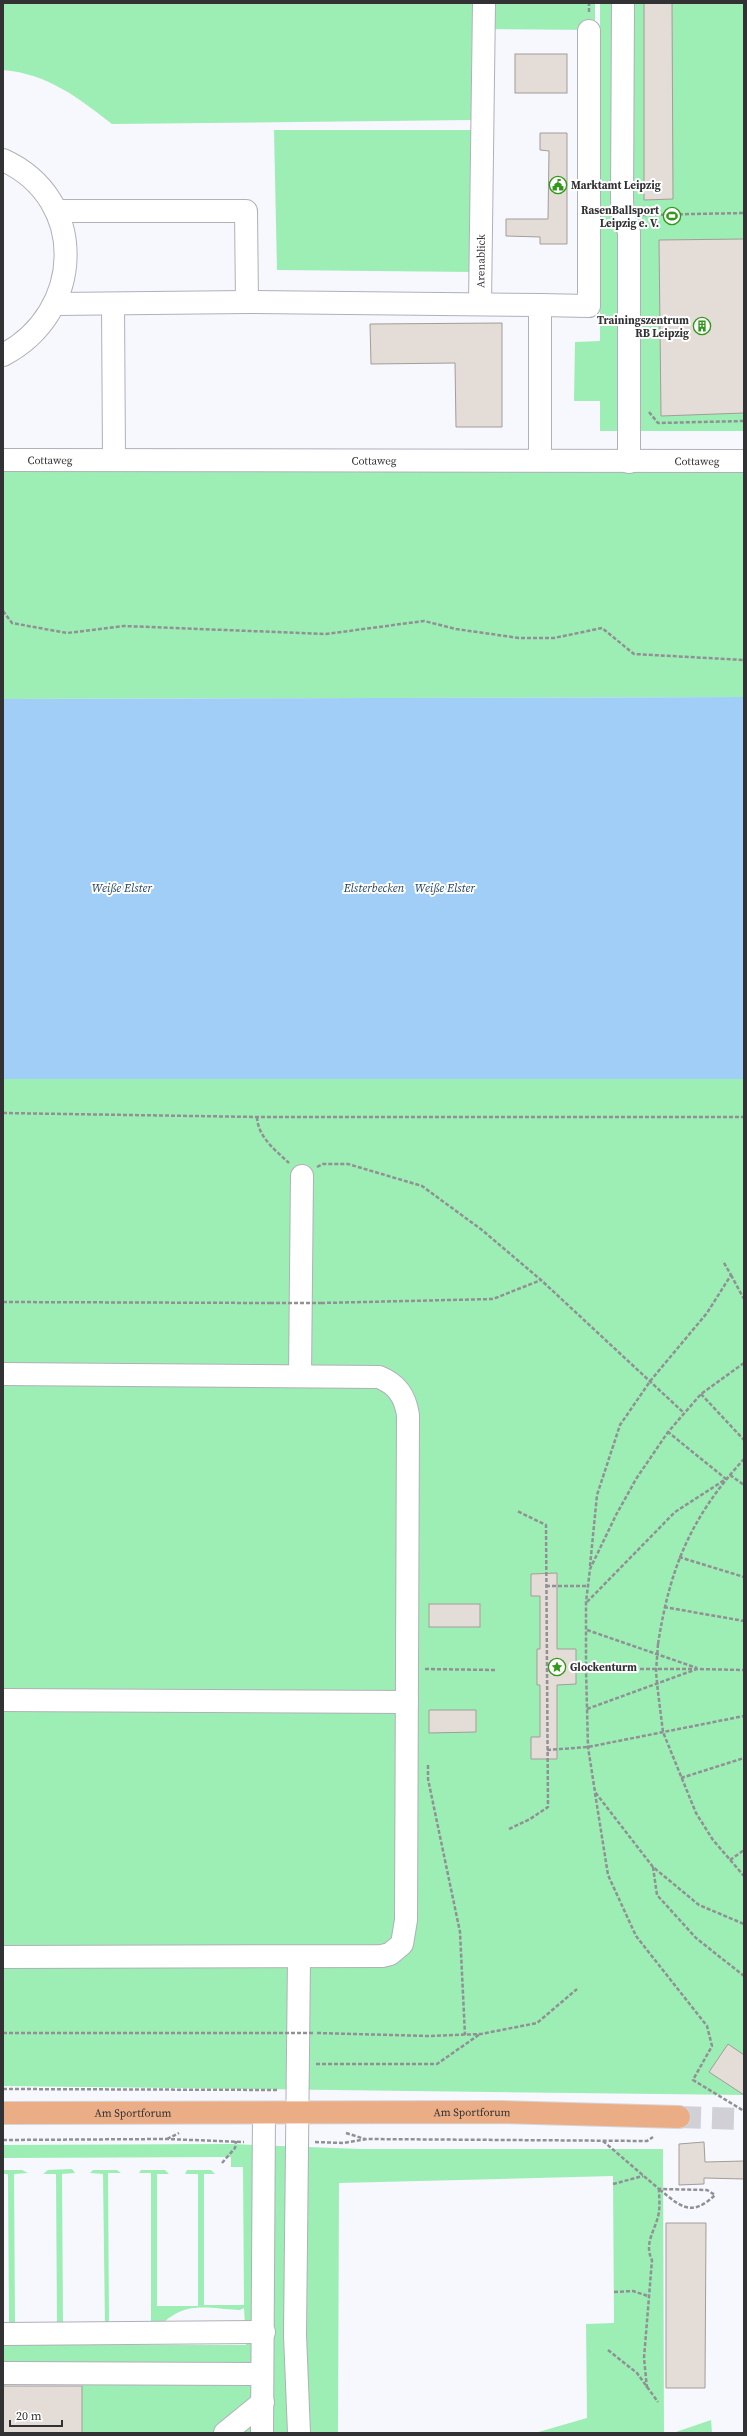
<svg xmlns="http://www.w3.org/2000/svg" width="747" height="2436" font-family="'Source Serif 4',serif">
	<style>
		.green { fill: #9ceeb5 }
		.water { fill: #a0cef7 }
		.building { fill: #e3dcd7; stroke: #a39d98 }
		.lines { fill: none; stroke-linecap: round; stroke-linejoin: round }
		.major-tunnel { stroke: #d0d0d6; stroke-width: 22; stroke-dasharray: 22 11; stroke-linecap: butt }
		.minor-casing { stroke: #b0b0b8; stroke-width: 24 }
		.major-casing { stroke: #d6d6d7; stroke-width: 24 }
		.path { stroke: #909095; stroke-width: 2.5; stroke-dasharray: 4 2; stroke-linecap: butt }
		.minor { stroke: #fff; stroke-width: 22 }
		.major { stroke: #ebad86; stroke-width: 22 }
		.path-bridge { stroke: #909095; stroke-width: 2.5; stroke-dasharray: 4 2; stroke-linecap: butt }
		.labels { text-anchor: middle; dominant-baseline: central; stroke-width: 4; stroke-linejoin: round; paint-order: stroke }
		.poi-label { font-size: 11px; font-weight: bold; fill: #323235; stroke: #fff; text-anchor: start }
		.street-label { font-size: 11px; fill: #323235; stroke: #fff }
		.water-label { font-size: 12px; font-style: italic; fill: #1b3d58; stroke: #fff }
	</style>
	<rect width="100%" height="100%" fill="#f7f7fe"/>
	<g class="green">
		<path d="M3 3H595V30L472 29 471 120 112 124C77 97 48 74 3 70Z"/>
		<path d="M600 3H744V431H600V401H574L575 342 600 341Z"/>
		<path d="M274 130H472V272L277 270Z"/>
		<path d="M744 456V697L3 699V460Z"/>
		<path d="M3 1079H744V2095L3 2086Z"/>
		<path d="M230 2144 361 2149H663L664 2433H535L587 2418 586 2324 614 2323 613 2176 339 2183 338 2433H82V2380H3V2345H246L244 2308 240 2310C204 2308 184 2300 158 2328L151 2324V2173H139L141 2170H165L169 2174H157V2306H198V2174H185L187 2170H211L215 2174H204V2305H244L243 2167H231V2157L3 2158V2145Z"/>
		<path d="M72 2169 75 2173 62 2174 63 2325H57L56 2174H43L48 2170Z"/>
		<path d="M3 2170H22L28 2173 14 2174 15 2322 26 2323V2326L9 2323 8 2174H3Z"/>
		<path d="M93 2170H117L121 2173H108L109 2325H105L103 2174 90 2173Z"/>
		<path d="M711 2420 712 2433H673Z"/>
	</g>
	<path class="water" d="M744 697V1079H3V699Z"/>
	<g class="building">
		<path d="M644 3H672L673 199 644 200Z"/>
		<rect x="515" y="54" width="52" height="39"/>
		<path d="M540 133H567V244H540V237L506 236V219H548L549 151 540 150Z"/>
		<path d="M744 239V413L661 416 659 240Z"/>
		<path d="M502 323V427H456L455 363 371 364 370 324Z"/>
		<path d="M557 1573V1649H576V1684L557 1685V1759H531V1737H540V1685H537V1649H540V1596H531V1574Z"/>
		<rect x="429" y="1604" width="51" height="23"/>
		<path d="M429 1710H476V1732L429 1733Z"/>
		<path d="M728 2044 744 2055V2095L709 2072Z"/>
		<path d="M704 2142 705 2162 744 2161V2179L704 2178V2184L679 2185V2144Z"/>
		<path d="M666 2223H706L705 2388H666Z"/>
		<rect x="3" y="2386" width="79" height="47"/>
	</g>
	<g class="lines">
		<path class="major-tunnel" d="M679 2117 744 2119"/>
		<defs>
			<g id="minor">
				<path d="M623 3 622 200 623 216 629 232V462"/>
				<path d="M3 160C89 199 84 313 3 355"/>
				<path d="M56 211H246L247 302"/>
				<path d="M55 304 247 302 540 305V460"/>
				<path d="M113 304 114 459"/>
				<path id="s1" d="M480 304 484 3"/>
				<path d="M540 305 589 306V31"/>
				<path id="s2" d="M3 460 744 461"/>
				<path d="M3 1374 379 1377C397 1384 405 1396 408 1415L406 1920 402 1944 390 1954 382 1956 3 1957"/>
				<path d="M300 1376 302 1176"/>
				<path d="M3 1700 407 1702"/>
				<path d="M3 2334 264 2332"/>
				<path d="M3 2373 253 2374"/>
				<path d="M225 2433 263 2402"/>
				<path d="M262 2433 264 2113"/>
				<path d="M299 2433 295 2335 299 1958"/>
			</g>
			<g id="major">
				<path id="s3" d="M3 2113 502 2112 679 2117"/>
			</g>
		</defs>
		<use href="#minor" class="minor-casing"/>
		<use href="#major" class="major-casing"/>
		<g class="path">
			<path d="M589 12V3"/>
			<path d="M643 215 744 213"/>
			<path d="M649 412 658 423 744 421"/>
			<path d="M3 611 12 623 67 633 124 626 326 634 424 621 456 629 519 638H554L602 628 634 654 744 660"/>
			<path d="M3 1113 257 1117H744"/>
			<path d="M257 1117C258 1137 275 1150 289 1163"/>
			<path d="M317 1167 323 1164H348L422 1186 482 1230 541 1280 684 1413"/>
			<path d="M731 1275 744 1299"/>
			<path d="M3 1302 270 1303"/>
			<path d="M321 1303 493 1299 541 1280"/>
			<path d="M744 1363 701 1394 668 1432 636 1479 616 1515 590 1569 586 1602V1669L588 1747 595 1792 653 1867 699 1905 744 1924"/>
			<path d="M701 1394 744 1440"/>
			<path d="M730 1475 744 1485"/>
			<path d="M679 1557 744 1577"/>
			<path d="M590 1566 597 1495 620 1425 651 1380 707 1313 731 1275 723 1261"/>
			<path d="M546 1586H588"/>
			<path d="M587 1602 675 1512 726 1479 668 1432"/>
			<path d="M664 1607 744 1621"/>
			<path d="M587 1630 697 1668"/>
			<path d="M658 1644C670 1567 691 1517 744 1459"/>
			<path d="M425 1669 495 1670"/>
			<path d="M586 1669H695"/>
			<path d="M658 1692 663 1732 696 1813 713 1840 744 1876"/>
			<path d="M587 1709 697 1669 744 1670"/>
			<path d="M547 1750 588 1747 744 1716"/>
			<path d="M428 1765V1779L460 1932 465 2035"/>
			<path d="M681 1778 744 1758"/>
			<path d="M595 1793 608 1875 636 1936 707 2026 712 2046 693 2080 744 2111"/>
			<path d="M509 1829 530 1819 548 1807 546 1525 517 1511"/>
			<path d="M730 1860 744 1850"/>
			<path d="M653 1867 657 1895 696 1938 744 1976"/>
			<path d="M3 2033H279"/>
			<path d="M317 2033 429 2036 481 2034 537 2023 577 1989"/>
			<path d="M316 2064H437L480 2034"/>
			<path d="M3 2089 278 2090"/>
			<path d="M346 2133 365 2139"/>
			<path d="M167 2139 179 2133"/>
			<path d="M3 2140 166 2139 244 2142"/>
			<path d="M603 2141 659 2189 707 2190 715 2195C691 2218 680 2206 659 2189"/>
			<path d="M315 2142 343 2143 367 2139 647 2141 653 2137"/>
			<path d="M222 2163 235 2148 236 2141"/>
			<path d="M613 2184 643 2176"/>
			<path d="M614 2292 633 2291 648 2296"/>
			<path d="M608 2350 637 2373 658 2402"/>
			<path d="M647 2388 644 2358 652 2260C643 2242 657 2229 659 2211 660 2204 659 2196 659 2189"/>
		</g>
		<use href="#minor" class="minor"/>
		<use href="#major" class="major"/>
		<g class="path-bridge">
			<path d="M270 1303H321"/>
			<path d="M658 1644 656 1672 658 1692"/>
			<path d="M279 2033H314"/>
		</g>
	</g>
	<defs>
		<symbol id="civic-ring" viewBox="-11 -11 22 22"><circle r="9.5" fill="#fff" stroke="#34971b" stroke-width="1.5"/><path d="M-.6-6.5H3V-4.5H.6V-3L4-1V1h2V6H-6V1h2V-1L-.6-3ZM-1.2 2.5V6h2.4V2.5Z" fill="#34971b"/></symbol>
		<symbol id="stadium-ring" viewBox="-11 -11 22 22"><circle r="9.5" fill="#fff" stroke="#34971b" stroke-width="1.5"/><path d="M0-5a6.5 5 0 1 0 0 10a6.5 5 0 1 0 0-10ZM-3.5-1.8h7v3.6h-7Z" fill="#34971b"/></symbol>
		<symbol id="building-ring" viewBox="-11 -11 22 22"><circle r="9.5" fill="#fff" stroke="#34971b" stroke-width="1.5"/><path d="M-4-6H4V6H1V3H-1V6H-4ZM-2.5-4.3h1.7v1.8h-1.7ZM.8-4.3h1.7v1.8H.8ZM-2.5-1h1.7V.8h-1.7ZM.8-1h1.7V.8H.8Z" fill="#34971b"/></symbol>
		<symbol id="sight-ring" viewBox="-11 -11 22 22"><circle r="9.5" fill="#fff" stroke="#34971b" stroke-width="1.5"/><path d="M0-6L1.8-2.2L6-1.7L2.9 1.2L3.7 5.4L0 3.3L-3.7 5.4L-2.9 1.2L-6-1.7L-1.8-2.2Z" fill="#34971b"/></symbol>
	</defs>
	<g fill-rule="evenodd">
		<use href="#civic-ring" x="548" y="175" width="20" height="20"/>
		<use href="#stadium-ring" x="662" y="206" width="20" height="20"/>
		<use href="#building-ring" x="692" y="316" width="20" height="20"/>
		<use href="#sight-ring" x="547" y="1657" width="20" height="20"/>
	</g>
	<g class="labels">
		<g class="poi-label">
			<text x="571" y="185">Marktamt Leipzig</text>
			<text x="659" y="210" text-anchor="end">RasenBallsport<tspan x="659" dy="13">Leipzig e. V.</tspan></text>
			<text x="689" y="320" text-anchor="end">Trainingszentrum<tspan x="689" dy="13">RB Leipzig</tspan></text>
			<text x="570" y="1667">Glockenturm</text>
		</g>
		<g class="street-label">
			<text stroke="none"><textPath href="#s1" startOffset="43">Arenablick</textPath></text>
			<text stroke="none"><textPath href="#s2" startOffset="47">Cottaweg</textPath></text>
			<text stroke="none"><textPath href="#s2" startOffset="371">Cottaweg</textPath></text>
			<text stroke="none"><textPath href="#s2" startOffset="694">Cottaweg</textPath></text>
			<text stroke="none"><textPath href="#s3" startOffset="469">Am Sportforum</textPath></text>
			<text stroke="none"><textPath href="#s3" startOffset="130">Am Sportforum</textPath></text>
		</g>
		<g class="water-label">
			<text x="122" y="888">Weiße Elster</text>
			<text x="374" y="888">Elsterbecken</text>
			<text x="445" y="888">Weiße Elster</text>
		</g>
	</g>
	<rect width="747" height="2436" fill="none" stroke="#323235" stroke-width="8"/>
	<path d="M10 2420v6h52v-6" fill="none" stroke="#323235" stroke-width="2"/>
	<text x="16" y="2420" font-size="12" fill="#323235" stroke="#ffffff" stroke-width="3" paint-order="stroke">20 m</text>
</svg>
